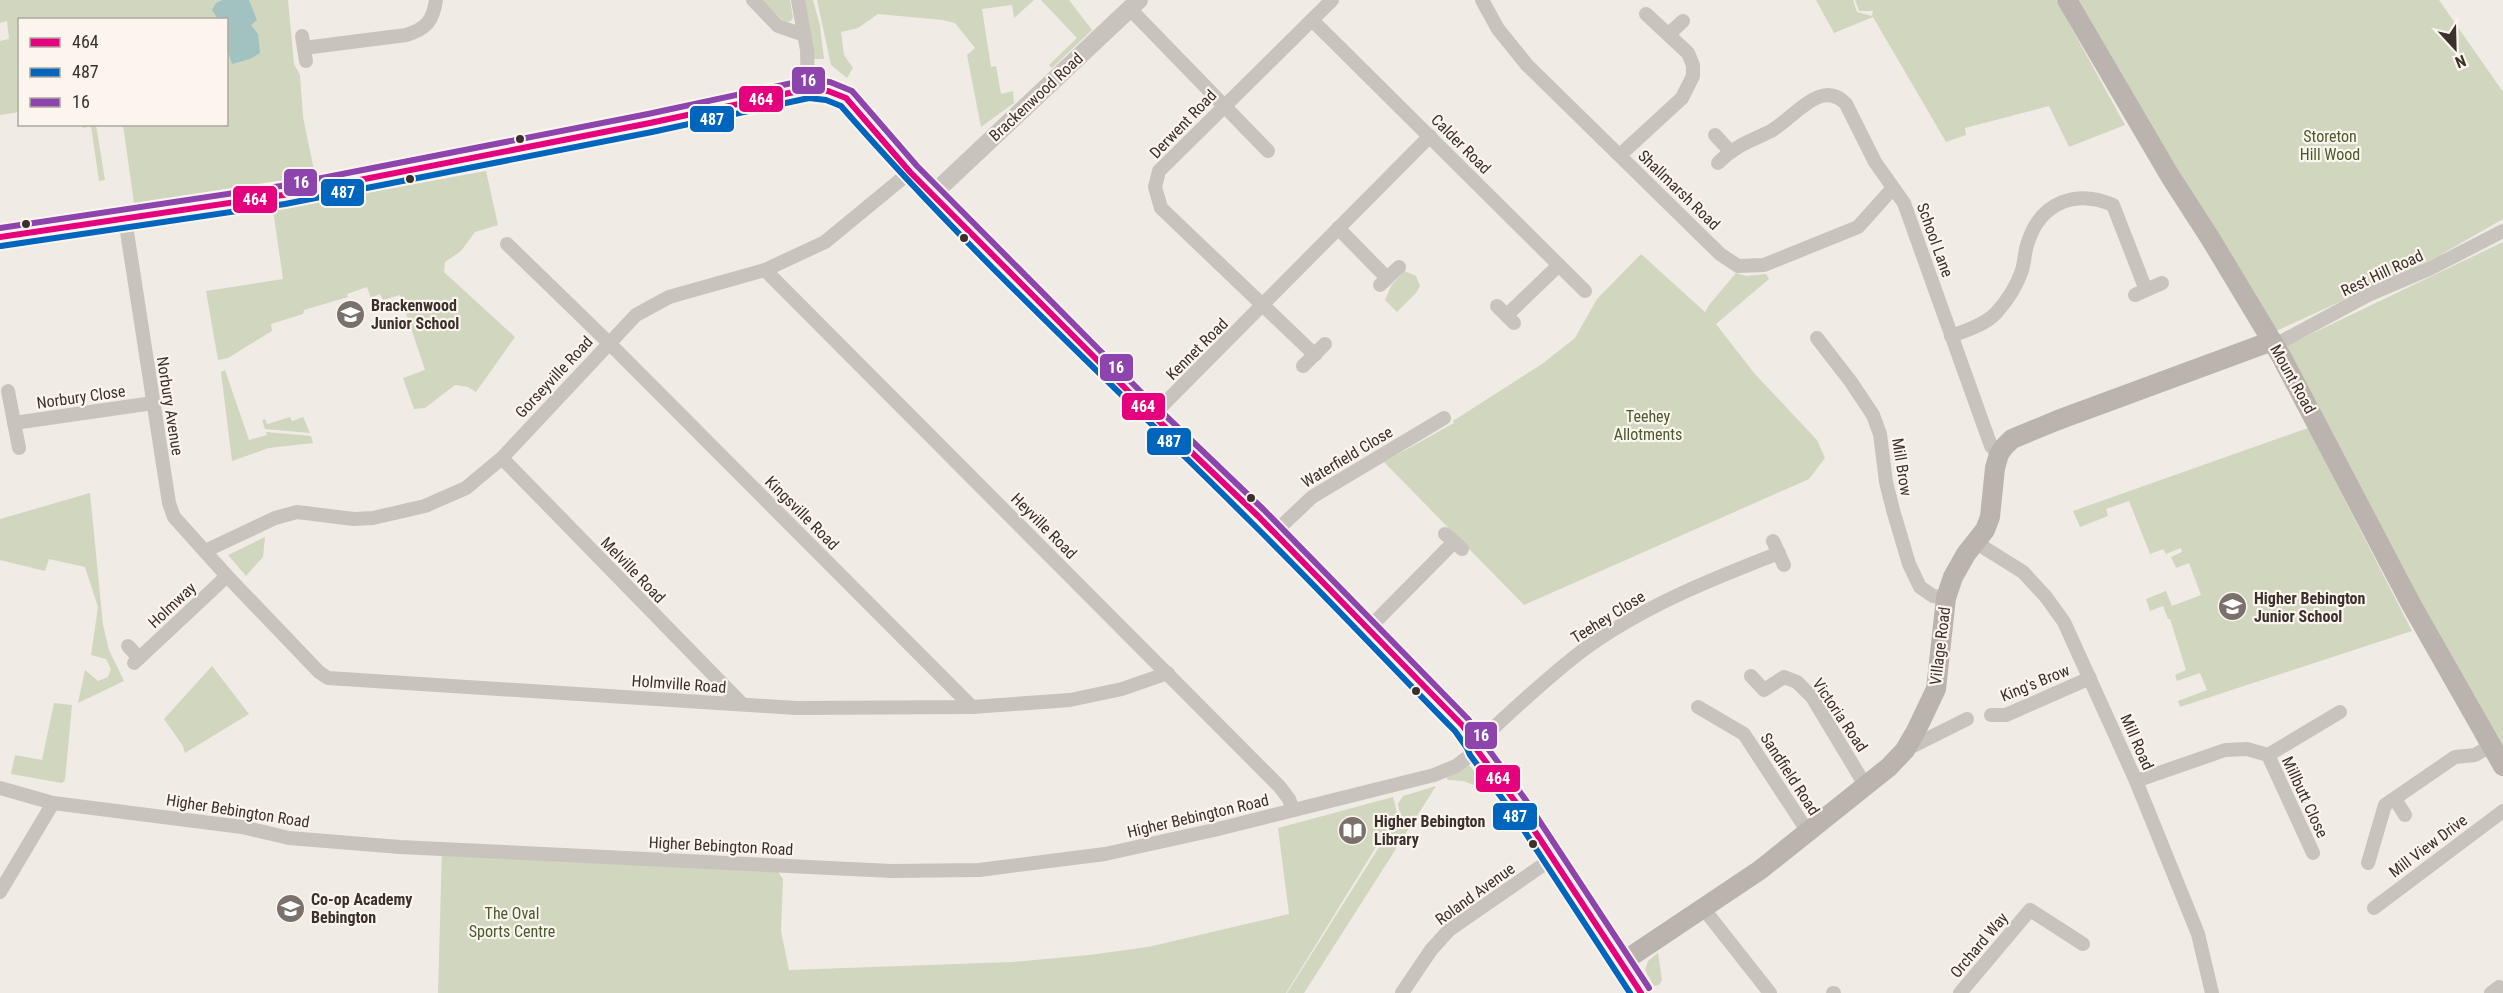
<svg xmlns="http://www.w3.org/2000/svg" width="2503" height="993" font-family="'Roboto Condensed',sans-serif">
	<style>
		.green { fill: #d1d6bf }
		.water { fill: #a1c2c1 }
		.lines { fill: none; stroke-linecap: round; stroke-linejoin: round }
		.minor { stroke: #c9c3be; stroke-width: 14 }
		.tertiary { stroke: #c9c3be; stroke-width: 18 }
		.secondary { stroke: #bab3ae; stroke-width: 20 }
		.bus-1-casing { stroke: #fbf5ee; stroke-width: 10 }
		.bus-2-casing { stroke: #fbf5ee; stroke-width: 10 }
		.bus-3-casing { stroke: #fbf5ee; stroke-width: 10 }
		.bus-1 { stroke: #e5007d; stroke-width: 6 }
		.bus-2 { stroke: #0065bd; stroke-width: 6 }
		.bus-3 { stroke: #8e44ad; stroke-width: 6 }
		.bus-dot { fill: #3b302b; stroke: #fbf5ee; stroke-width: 2 }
		.labels { text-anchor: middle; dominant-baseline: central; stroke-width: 4.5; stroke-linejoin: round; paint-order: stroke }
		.street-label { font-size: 16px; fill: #3b302b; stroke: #fbf5ee }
		.park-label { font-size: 16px; fill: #4a5a2e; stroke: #fbf5ee }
		.poi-label { font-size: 16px; font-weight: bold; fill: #3b302b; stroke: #fbf5ee; text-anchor: start }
		.line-badge { stroke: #fbf5ee; stroke-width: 2 }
		.badge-label { font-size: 16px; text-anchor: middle; font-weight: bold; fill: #fff }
	</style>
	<rect width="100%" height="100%" fill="#f0ebe5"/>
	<g class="green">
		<path d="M0 0H288L294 64 300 75 303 117 315 175 134 203 123 125 226 124V20H20L19 112 0 115V41L9 39 7 21 0 23Z"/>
		<path d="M761 0H790L793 17 791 21 785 22Z"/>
		<path d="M803 0H813L820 26 824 59H813L810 30Z"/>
		<path d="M817 0H1034L1014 18 1012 5 982 9 991 67 996 66 1001 94 1013 91 1014 103 981 127 967 55 975 48 955 23 943 20 878 14 858 28 841 32 844 55 853 68 847 78 831 65Z"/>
		<path d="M1041 0H1069L1092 30 1052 68 1049 65 1077 38Z"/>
		<path d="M1816 0H1853L1857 12 1872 16 1873 11H1859L1855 0H2056L2125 125 2069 147 2049 106 1965 128 1966 135 1946 142 1873 17 1834 33Z"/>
		<path d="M2076 0H2439L2503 92V219L2435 258 2274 332Z"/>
		<path d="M83 125H96L105 180 99 181 91 126 83 128Z"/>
		<path d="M486 171 498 225 475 232 461 251 445 262 444 272 515 337 476 392 468 387 455 385 425 408 414 409 403 378 425 370 400 295 383 300 380 294 375 296 376 300 372 301 367 287 347 294 348 297 304 310 303 314 271 324 272 331 228 358 218 360 206 291 283 279 273 210Z"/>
		<path d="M2503 242V757L2284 347Z"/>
		<path d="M1641 254 1705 312 1709 305 1736 273 1746 276 1766 274 1769 279 1716 324 1754 373 1817 440 1825 458 1809 479 1524 605 1384 462 1454 423 1453 421 1542 364 1575 338 1597 299Z"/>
		<path d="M1402 270 1416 276 1420 286 1416 293 1397 312 1385 300 1391 286 1401 275 1399 272Z"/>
		<path d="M225 370 249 440 267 435 266 432 311 436 313 443 269 448 232 461 221 372Z"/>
		<path d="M290 417 292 421 303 417 310 433 265 429 262 420 265 419 267 424Z"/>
		<path d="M2308 428 2412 631 2180 707 2178 701 2207 690 2200 673 2177 681 2175 675 2186 670 2170 619H2168L2163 606 2150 611 2146 599 2166 591 2172 606 2201 595 2189 563 2176 568 2171 557 2182 552 2181 548 2166 554 2163 549 2150 554 2129 501 2106 509 2108 516 2080 527 2073 511Z"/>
		<path d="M90 493 103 625 109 650 124 681 78 703 85 670 98 681 108 677 111 669 106 659 91 655 98 607 85 567 49 559 45 571 0 560V519Z"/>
		<path d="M265 537 263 557 246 576 228 555Z"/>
		<path d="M212 666 249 714 185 753 183 746 164 719Z"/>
		<path d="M54 703 72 705 65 780 62 783 11 774 15 755 42 760Z"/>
		<path d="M1469 765 1482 781 1477 786 1463 781 1448 780 1446 776Z"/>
		<path d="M1436 786 1304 993H1287L1400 814 1398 804 1403 796Z"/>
		<path d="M1393 797 1397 813 1286 993H438L442 849 774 866 783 879 781 931 789 970 1012 962 1089 955 1148 947 1289 914 1278 828Z"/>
		<path d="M1658 953 1662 980 1659 985 1654 986 1645 970 1648 961Z"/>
	</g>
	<path class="water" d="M222 0H249L257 20 251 25 258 34 260 53 250 59 232 64 227 48 226 20 218 19 212 10 216 3Z"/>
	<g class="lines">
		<g class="minor">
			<path d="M753 0 778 26 804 35"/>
			<path d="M798 0 807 50 808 89"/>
			<path d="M1482 0 1498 29 1527 65 1720 254 1738 266 1764 265 1858 227 1893 188"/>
			<path d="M1130 9 1268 151"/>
			<path d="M1312 20 1585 291"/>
			<path d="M1669 34 1683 21"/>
			<path d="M302 36 306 61"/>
			<path d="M304 48 406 35C426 29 433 21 436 0"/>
			<path d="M1715 135 1730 151"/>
			<path d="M1620 155 1682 98 1693 76V65L1688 53 1646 14"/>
			<path d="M1718 163C1734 146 1751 141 1771 131 1793 119 1821 77 1846 104L1875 162 1904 203 1991 446 1999 454"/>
			<path d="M125 219 169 503 174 517 227 576 319 672 328 678 796 708 972 707 1070 700 1122 689 1168 673"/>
			<path d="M1338 228 1387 278"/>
			<path d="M507 244 609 343 972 707"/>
			<path d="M765 270 1279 786 1289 799 1293 810"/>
			<path d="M1380 285 1399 267"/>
			<path d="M2135 295 2162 283"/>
			<path d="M1497 306 1514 323"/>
			<path d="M1507 315 1559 265"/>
			<path d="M1951 336C1966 331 1986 324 1996 313 2006 302 2016 287 2021 273 2025 263 2024 252 2028 242 2041 202 2076 189 2113 205L2146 290"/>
			<path d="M1817 338 1851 382 1873 415 1880 434 1886 482 1893 510 1909 564 1920 587 1933 596 1946 598"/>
			<path d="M2275 345 2368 295 2431 268 2503 231"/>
			<path d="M1315 355 1161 208 1155 187 1159 171 1332 0"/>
			<path d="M1303 366 1325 344"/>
			<path d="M8 391 19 448"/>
			<path d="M1153 415 1430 136"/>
			<path d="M14 423 153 403"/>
			<path d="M502 458 742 704"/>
			<path d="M1274 533 1312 497 1444 418"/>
			<path d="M1445 534 1462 549"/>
			<path d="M1773 541 1784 565"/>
			<path d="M1975 542 2023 572 2046 597 2064 622 2136 781 2198 934 2212 993"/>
			<path d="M205 551 275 518 297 512 354 519 373 518 425 506 466 488 502 458 636 315 669 297 765 270 825 242 910 172"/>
			<path d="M1368 629 1454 542"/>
			<path d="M128 646 139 658"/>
			<path d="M134 663 227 576"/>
			<path d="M1751 676 1764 690 1784 677 1797 682 1812 697 1865 785"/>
			<path d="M1698 707 1744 734 1808 832"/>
			<path d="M1991 715H2006L2090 678"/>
			<path d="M1476 744C1511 712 1545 679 1582 651 1641 607 1712 579 1779 553"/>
			<path d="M1905 750 1967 719"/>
			<path d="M2268 755 2340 712"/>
			<path d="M2136 781 2225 750 2247 749 2268 755 2313 853"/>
			<path d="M0 788 53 803"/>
			<path d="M2395 799 2405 815"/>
			<path d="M2368 863 2385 805 2455 757 2475 755 2492 745"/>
			<path d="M0 892 53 803 242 827 289 838 400 847 892 871 979 870 1105 854 1214 830 1434 775 1456 766 1477 750"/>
			<path d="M1703 908 1770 993"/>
			<path d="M2374 908 2503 811"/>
			<path d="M1402 993 1431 950 1449 930 1553 858"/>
			<path d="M1833 993H1834"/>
			<path d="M1960 993 2030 910 2083 944"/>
			<path d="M2491 993 2499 987"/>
		</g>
		<g class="tertiary">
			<path d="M933 194 1139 0"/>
			<path d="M0 237 283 195 650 123 808 89 828 91 846 98 910 172 1136 399 1258 516 1462 725 1476 744 1477 750 1517 804 1621 963"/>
		</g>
		<g class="secondary">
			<path d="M2067 0 2170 176 2210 238 2281 356 2411 604 2503 766"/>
			<path d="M1641 993 1621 963 1760 870 1889 767 1905 750 1916 731 1936 689 1946 598 1953 577 1966 554 1985 530 1990 517 1995 468 1999 454 2004 447 2012 439 2058 420 2272 341"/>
		</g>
		<defs>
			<path id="bus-1" d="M0 237 283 195 650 123 808 89 828 91 846 98 910 172 1136 399 1258 516 1462 725 1476 744 1477 750 1517 804 1641 993"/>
			<path id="bus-2" d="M1 246 285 204 652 132 809 98 826 100 841 106C969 253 1114 385 1252 523 1321 591 1387 662 1455 731L1467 748 1470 755 1510 809 1630 993"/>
			<path id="bus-3" d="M0 228 281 186 648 114 806 80 830 82 852 91 917 166 1142 393 1264 510 1468 719 1484 739 1486 746 1525 799 1649 988"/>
		</defs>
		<use href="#bus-1" class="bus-1-casing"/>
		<use href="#bus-2" class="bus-2-casing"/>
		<use href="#bus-3" class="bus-3-casing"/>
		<use href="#bus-1" class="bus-1"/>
		<use href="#bus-2" class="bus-2"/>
		<use href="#bus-3" class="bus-3"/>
	</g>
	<defs>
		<symbol id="school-disc" viewBox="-11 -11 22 22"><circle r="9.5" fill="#7a716c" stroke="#fbf5ee"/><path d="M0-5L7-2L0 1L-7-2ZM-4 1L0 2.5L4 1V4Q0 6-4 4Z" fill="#fff"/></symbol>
		<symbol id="library-disc" viewBox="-11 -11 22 22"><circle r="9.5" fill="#7a716c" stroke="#fbf5ee"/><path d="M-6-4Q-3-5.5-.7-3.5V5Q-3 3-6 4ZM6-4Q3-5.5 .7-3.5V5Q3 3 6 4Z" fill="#fff"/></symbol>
	</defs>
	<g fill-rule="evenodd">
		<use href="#school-disc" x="334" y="298" width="33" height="33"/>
		<use href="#school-disc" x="2216" y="590" width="33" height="33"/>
		<use href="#library-disc" x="1336" y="814" width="33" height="33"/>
		<use href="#school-disc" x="274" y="892" width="33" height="33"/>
	</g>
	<g class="bus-dot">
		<circle cx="520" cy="139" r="5"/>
		<circle cx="410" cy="179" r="5"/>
		<circle cx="26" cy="224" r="5"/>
		<circle cx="964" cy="238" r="5"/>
		<circle cx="1251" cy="498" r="5"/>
		<circle cx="1416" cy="691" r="5"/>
		<circle cx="1533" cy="844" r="5"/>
	</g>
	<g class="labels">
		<g class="street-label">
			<text transform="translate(1036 97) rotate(-43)">Brackenwood Road</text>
			<text transform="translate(1183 124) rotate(-46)">Derwent Road</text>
			<text transform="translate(1461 144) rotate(45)">Calder Road</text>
			<text transform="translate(1679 190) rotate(44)">Shallmarsh Road</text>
			<text transform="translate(1935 240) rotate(70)">School Lane</text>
			<text transform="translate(2382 273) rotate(-25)">Rest Hill Road</text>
			<text transform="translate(1197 349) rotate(-45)">Kennet Road</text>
			<text transform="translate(554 377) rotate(-47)">Gorseyville Road</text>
			<text transform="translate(2293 379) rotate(61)">Mount Road</text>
			<text transform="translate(81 397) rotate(-8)">Norbury Close</text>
			<text transform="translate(170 406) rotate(81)">Norbury Avenue</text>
			<text transform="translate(1347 457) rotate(-31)">Waterfield Close</text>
			<text transform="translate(1902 467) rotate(81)">Mill Brow</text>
			<text transform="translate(802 513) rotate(45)">Kingsville Road</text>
			<text transform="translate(1044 526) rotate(45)">Heyville Road</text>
			<text transform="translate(633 570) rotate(46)">Melville Road</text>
			<text transform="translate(172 605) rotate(-43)">Holmway</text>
			<text transform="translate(1608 617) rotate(-32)">Teehey Close</text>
			<text transform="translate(1940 646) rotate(-83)">Village Road</text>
			<text transform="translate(2035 683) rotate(-22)">King's Brow</text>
			<text transform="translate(679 684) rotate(4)">Holmville Road</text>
			<text transform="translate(1840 715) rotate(56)">Victoria Road</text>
			<text transform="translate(2137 742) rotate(66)">Mill Road</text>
			<text transform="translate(1790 774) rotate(57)">Sandfield Road</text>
			<text transform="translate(2305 797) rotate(65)">Millbutt Close</text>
			<text transform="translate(238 811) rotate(9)">Higher Bebington Road</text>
			<text transform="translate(1198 816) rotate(-13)">Higher Bebington Road</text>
			<text transform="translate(721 846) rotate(3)">Higher Bebington Road</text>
			<text transform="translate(2428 846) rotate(-37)">Mill View Drive</text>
			<text transform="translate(1475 894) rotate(-36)">Roland Avenue</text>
			<text transform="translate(1979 945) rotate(-50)">Orchard Way</text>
		</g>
		<g class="park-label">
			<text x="2330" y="136">Storeton<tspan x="2330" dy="18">Hill Wood</tspan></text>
			<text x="1648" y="416">Teehey<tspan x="1648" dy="18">Allotments</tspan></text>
			<text x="512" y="913">The Oval<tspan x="512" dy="18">Sports Centre</tspan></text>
		</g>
		<g class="poi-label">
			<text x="371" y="305">Brackenwood<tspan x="371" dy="18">Junior School</tspan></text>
			<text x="2254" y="598">Higher Bebington<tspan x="2254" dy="18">Junior School</tspan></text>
			<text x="1374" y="821">Higher Bebington<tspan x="1374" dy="18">Library</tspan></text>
			<text x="311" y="899">Co-op Academy<tspan x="311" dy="18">Bebington</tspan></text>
		</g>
	</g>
	<g class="line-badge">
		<rect x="791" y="66" width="35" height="29" rx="6" fill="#8e44ad"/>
		<rect x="738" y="85" width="46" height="28" rx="6" fill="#e5007d"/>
		<rect x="689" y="105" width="46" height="28" rx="6" fill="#0065bd"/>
		<rect x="283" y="168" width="35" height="29" rx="6" fill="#8e44ad"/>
		<rect x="320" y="178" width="45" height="29" rx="6" fill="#0065bd"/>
		<rect x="232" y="185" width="46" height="29" rx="6" fill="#e5007d"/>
		<rect x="1099" y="353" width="35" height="29" rx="6" fill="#8e44ad"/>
		<rect x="1121" y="392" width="45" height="29" rx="6" fill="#e5007d"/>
		<rect x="1146" y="427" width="46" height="29" rx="6" fill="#0065bd"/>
		<rect x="1464" y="721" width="34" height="29" rx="6" fill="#8e44ad"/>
		<rect x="1475" y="764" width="46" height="29" rx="6" fill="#e5007d"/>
		<rect x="1492" y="802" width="46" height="29" rx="6" fill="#0065bd"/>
	</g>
	<g class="badge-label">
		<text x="808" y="86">16</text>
		<text x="761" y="105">464</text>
		<text x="712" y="125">487</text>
		<text x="301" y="188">16</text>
		<text x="343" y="198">487</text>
		<text x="255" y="205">464</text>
		<text x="1116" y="373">16</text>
		<text x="1143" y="412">464</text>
		<text x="1169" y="447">487</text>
		<text x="1481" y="741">16</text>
		<text x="1498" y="784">464</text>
		<text x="1515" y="822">487</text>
	</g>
	<rect x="18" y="18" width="210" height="108" fill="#fbf5ee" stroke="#aea6a0" stroke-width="1.5"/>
	<rect x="30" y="38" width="30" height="9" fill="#e5007d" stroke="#aea6a0" stroke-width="1.5"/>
	<text x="72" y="48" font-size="18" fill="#3b302b">464</text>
	<rect x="30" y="68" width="30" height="9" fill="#0065bd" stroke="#aea6a0" stroke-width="1.5"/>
	<text x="72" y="78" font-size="18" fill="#3b302b">487</text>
	<rect x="30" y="98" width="30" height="9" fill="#8e44ad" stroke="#aea6a0" stroke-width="1.5"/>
	<text x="72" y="108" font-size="18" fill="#3b302b">16</text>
	<g transform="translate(2455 48) rotate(158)" stroke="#fbf5ee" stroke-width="4.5" paint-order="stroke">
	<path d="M0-4.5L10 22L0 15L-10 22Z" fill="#3b302b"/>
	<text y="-9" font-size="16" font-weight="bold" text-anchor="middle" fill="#3b302b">N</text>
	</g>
</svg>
